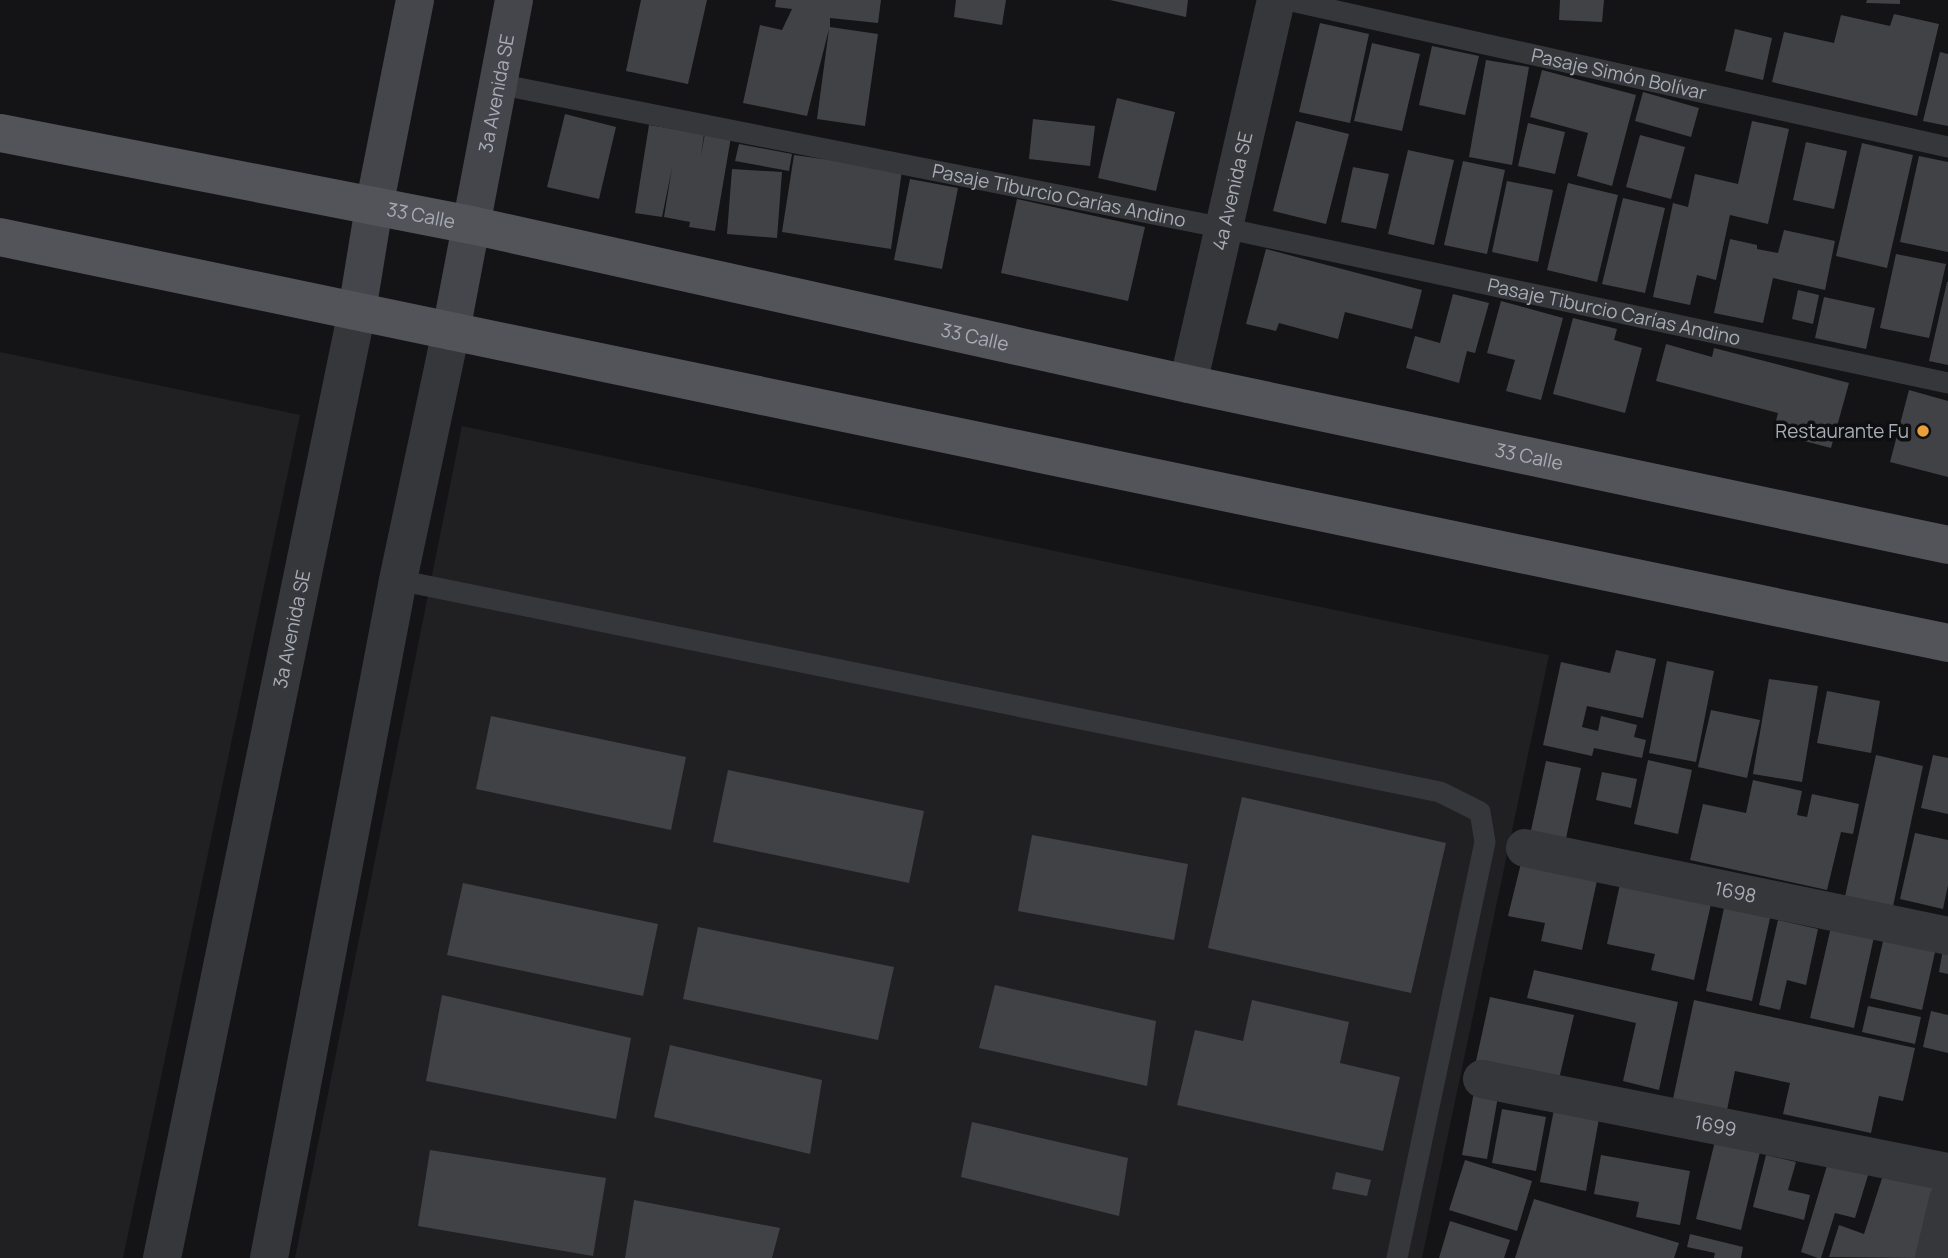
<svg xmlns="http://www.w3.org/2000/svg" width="1948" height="1258" font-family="Manrope,sans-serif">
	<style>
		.built { fill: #202023 }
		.building { fill: #414246 }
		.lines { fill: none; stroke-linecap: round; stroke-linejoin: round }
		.service { stroke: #35373b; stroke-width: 21 }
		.minor { stroke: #35373b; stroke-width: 38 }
		.tertiary { stroke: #35373b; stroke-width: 38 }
		.secondary { stroke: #44464b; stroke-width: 38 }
		.primary { stroke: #52545a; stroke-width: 38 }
		.poi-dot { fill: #eaa038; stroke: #0f0f11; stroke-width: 2.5 }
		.labels { text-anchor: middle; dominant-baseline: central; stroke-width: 7; stroke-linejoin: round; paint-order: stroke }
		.street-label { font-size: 19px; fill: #a7acb6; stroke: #0f0f11 }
		.poi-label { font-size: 19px; fill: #a7acb6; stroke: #0f0f11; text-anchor: end }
	</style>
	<rect width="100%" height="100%" fill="#141416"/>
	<g class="built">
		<path d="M0 352 300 415 123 1258H0Z"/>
		<path d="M462 426 1549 655 1422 1258H295Z"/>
	</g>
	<g class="building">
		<path d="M641 0H707L688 84 626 71Z"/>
		<path d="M776 0H881L878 23 830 18 810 13 830 18V27L878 34 865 126 817 119 829 29 807 116 743 103 760 25 782 30 792 9 775 7Z"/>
		<path d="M956 0H1006L1002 25 954 17Z"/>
		<path d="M1110 0H1188L1186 17Z"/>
		<path d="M1560 0H1604L1602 22 1559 20Z"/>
		<path d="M1867 0H1900V4L1866 3Z"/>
		<path d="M1894 14 1939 24 1917 116 1772 82 1784 32 1834 43 1841 15 1890 26Z"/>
		<path d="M1320 23 1369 34 1350 123 1299 112Z"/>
		<path d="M1735 29 1772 38 1763 80 1725 71Z"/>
		<path d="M1372 43 1420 54 1402 131 1354 121Z"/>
		<path d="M1432 46 1479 56 1465 115 1419 105Z"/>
		<path d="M1940 52 1948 54V126L1923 121Z"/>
		<path d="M1486 60 1529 67 1512 165 1469 157Z"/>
		<path d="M1542 70 1636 95 1612 186 1577 176 1588 133 1530 117Z"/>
		<path d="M1643 92 1699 108 1691 137 1635 121Z"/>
		<path d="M1117 98 1175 112 1156 191 1098 178Z"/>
		<path d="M565 114 616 127 599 199 547 187Z"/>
		<path d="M1033 119 1095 126 1090 166 1029 159Z"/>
		<path d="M1296 121 1349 134 1326 224 1273 211Z"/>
		<path d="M1752 121 1789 129 1768 224 1730 215 1716 280 1697 275 1690 305 1653 297 1673 203 1688 207 1695 174 1738 184Z"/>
		<path d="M1528 123 1565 132 1555 174 1518 166Z"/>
		<path d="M649 125 704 134 701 156 705 133 731 137 715 231 689 227 690 222 664 217 672 168 662 217 635 213Z"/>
		<path d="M1640 135 1685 147 1671 199 1626 187Z"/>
		<path d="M1806 142 1847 151 1834 209 1793 200Z"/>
		<path d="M1862 143 1913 155 1887 268 1836 256Z"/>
		<path d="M739 144 792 154 789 171 735 161Z"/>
		<path d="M1408 150 1454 160 1434 245 1388 234Z"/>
		<path d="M794 155 902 170 891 249 782 232Z"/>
		<path d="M1919 156 1948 162V252L1900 242Z"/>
		<path d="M1463 161 1505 170 1487 254 1444 245Z"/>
		<path d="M1353 167 1389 174 1376 229 1341 222Z"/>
		<path d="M732 169 782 172 777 238 727 234Z"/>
		<path d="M910 179 958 188 942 269 894 260Z"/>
		<path d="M1507 181 1553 190 1538 262 1492 252Z"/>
		<path d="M1568 183 1618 195 1597 282 1547 270Z"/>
		<path d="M1623 198 1665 208 1645 293 1602 284Z"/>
		<path d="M1017 199 1145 227 1128 301 1001 273Z"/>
		<path d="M1784 230 1835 241 1825 290 1773 278 1763 323 1714 313 1730 239 1757 245V249L1778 253Z"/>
		<path d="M1266 249 1422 290 1412 329 1345 312 1338 339 1279 323 1276 331 1246 324Z"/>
		<path d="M1896 254 1946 264 1929 338 1880 328Z"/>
		<path d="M1947 282H1948V365L1929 361Z"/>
		<path d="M1798 290 1819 295 1813 324 1792 319Z"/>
		<path d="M1453 294 1489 303 1475 353 1467 351 1459 383 1406 368 1415 336 1440 343Z"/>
		<path d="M1824 297 1875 308 1866 349 1815 338Z"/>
		<path d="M1501 301 1563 318 1541 400 1506 391 1515 360 1487 353Z"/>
		<path d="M1573 318 1617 329 1614 340 1642 348 1625 413 1553 394Z"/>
		<path d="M1666 344 1712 357 1714 348 1849 383 1831 448 1773 433 1778 413 1656 381Z"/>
		<path d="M1909 390 1948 401V477L1890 462Z"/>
		<path d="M1616 650 1656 659 1643 718 1587 706 1582 727 1598 731 1601 716 1637 725 1634 737 1646 740 1642 758 1594 748 1592 756 1543 745 1561 662 1610 673Z"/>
		<path d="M1667 661 1714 671 1696 762 1649 753Z"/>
		<path d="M1769 679 1818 686 1802 782 1753 774Z"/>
		<path d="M1827 691 1880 701 1871 753 1817 743Z"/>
		<path d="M1711 710 1760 720 1747 778 1698 767Z"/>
		<path d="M491 716 686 757 671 830 476 789Z"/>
		<path d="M1876 755 1923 766 1892 911 1844 901Z"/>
		<path d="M1933 755 1948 758V814L1921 808Z"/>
		<path d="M1648 760 1692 770 1678 834 1634 824Z"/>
		<path d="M1546 761 1581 768 1565 843 1530 835Z"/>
		<path d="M728 770 924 811 909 883 713 842Z"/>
		<path d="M1602 772 1637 779 1631 808 1596 800Z"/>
		<path d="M1753 780 1802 791 1797 815 1807 817 1812 794 1859 804 1853 834 1841 832 1827 890 1690 860 1703 804 1746 813Z"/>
		<path d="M1242 797 1446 843 1411 993 1208 948Z"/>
		<path d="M1915 833 1948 840V885L1943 909 1900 899Z"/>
		<path d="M1032 835 1188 864 1174 940 1018 911Z"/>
		<path d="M1522 859 1598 876 1582 950 1541 941 1545 923 1508 916Z"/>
		<path d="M463 883 658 924 643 996 447 955Z"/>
		<path d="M1620 884 1711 904 1694 980 1651 970 1655 954 1607 944Z"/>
		<path d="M1724 908 1770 918 1752 1001 1706 991Z"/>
		<path d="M1778 920 1818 929 1806 985 1787 980 1780 1010 1759 1005Z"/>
		<path d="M698 927 894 967 878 1040 683 999Z"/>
		<path d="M1831 927 1874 937 1854 1028 1810 1018Z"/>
		<path d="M1884 937 1936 948 1922 1010 1870 998Z"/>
		<path d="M1943 949 1948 950V974L1939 972Z"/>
		<path d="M1534 970 1678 1002 1659 1090 1623 1081 1636 1023 1527 998Z"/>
		<path d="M995 985 1156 1021 1147 1086 979 1048Z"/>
		<path d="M442 995 631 1038 616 1119 426 1081Z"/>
		<path d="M1490 997 1574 1015 1559 1079 1476 1061Z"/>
		<path d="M1252 1000 1349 1022 1340 1063 1400 1077 1383 1151 1177 1105 1195 1030 1243 1041Z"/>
		<path d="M1694 1000 1915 1048 1903 1101 1879 1096 1871 1133 1783 1114 1790 1083 1735 1071 1727 1110 1673 1099Z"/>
		<path d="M1868 1006 1921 1017 1915 1044 1862 1032Z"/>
		<path d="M1931 1011 1948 1015V1053L1923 1047Z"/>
		<path d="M670 1045 822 1080 810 1154 654 1117Z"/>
		<path d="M1475 1087 1499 1091 1487 1159 1462 1155Z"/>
		<path d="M1555 1104 1600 1113 1586 1191 1540 1182Z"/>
		<path d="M1502 1109 1546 1117 1536 1171 1492 1163Z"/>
		<path d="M972 1122 1128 1158 1119 1216 961 1177Z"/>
		<path d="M1715 1141 1760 1152 1741 1230 1696 1219Z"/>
		<path d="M430 1150 606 1178 593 1256 418 1226Z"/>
		<path d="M1601 1155 1690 1171 1680 1225 1636 1217 1639 1202 1594 1194Z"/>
		<path d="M1766 1155 1796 1162 1788 1190 1810 1195 1804 1220 1753 1207Z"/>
		<path d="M1829 1159 1869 1172 1855 1218 1835 1213 1821 1258H1818L1801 1252Z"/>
		<path d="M1465 1160 1532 1181 1517 1231 1449 1210Z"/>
		<path d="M1885 1169 1939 1186 1917 1258 1829 1257 1839 1225 1864 1234Z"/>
		<path d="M1336 1172 1371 1180 1367 1196 1332 1189Z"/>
		<path d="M1534 1199 1679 1243 1674 1258H1515Z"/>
		<path d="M634 1200 780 1228 772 1258H625Z"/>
		<path d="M1450 1221 1510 1240 1504 1258H1439Z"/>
		<path d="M1690 1234 1743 1247 1741 1258H1714L1715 1253 1687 1247Z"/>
	</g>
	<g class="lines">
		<g class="service">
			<path id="s1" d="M1287 0 1948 147"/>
			<path id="s2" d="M498 84 1224 228 1948 383"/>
			<path d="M398 580 1440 792 1480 812 1485 842 1397 1258"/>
		</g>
		<g class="minor">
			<path id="s3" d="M1188 384 1276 0"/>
			<path id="s4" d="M1525 848 1948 936"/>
			<path id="s5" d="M1482 1079 1948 1172"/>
			<path d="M1934 1258 1948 1200"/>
		</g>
		<g class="tertiary">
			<path id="s6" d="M162 1258 357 311"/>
			<path d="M269 1258 398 580 451 331"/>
		</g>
		<g class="secondary">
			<path d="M357 311 374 207 415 0"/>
			<path id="s7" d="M451 331 514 0"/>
		</g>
		<g class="primary">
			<path id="s8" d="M0 133 471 225 1188 384 1948 545"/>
			<path d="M0 237 1948 643"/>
		</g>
	</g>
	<circle class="poi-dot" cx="1923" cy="431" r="7"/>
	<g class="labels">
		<g class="street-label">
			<text stroke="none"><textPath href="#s1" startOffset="340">Pasaje Simón Bolívar</textPath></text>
			<text stroke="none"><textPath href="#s7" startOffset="242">3a Avenida SE</textPath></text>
			<text stroke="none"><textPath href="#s3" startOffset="198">4a Avenida SE</textPath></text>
			<text stroke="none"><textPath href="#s2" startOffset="572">Pasaje Tiburcio Carías Andino</textPath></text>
			<text stroke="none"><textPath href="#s8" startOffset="429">33 Calle</textPath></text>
			<text stroke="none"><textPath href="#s2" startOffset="1139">Pasaje Tiburcio Carías Andino</textPath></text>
			<text stroke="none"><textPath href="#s8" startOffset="996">33 Calle</textPath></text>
			<text stroke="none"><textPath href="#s8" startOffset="1563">33 Calle</textPath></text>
			<text stroke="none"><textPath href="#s6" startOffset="642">3a Avenida SE</textPath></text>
			<text stroke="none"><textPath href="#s4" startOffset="215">1698</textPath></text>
			<text stroke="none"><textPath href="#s5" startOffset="238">1699</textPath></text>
		</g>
		<g class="poi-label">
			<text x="1909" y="431">Restaurante Fu</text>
		</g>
	</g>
</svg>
